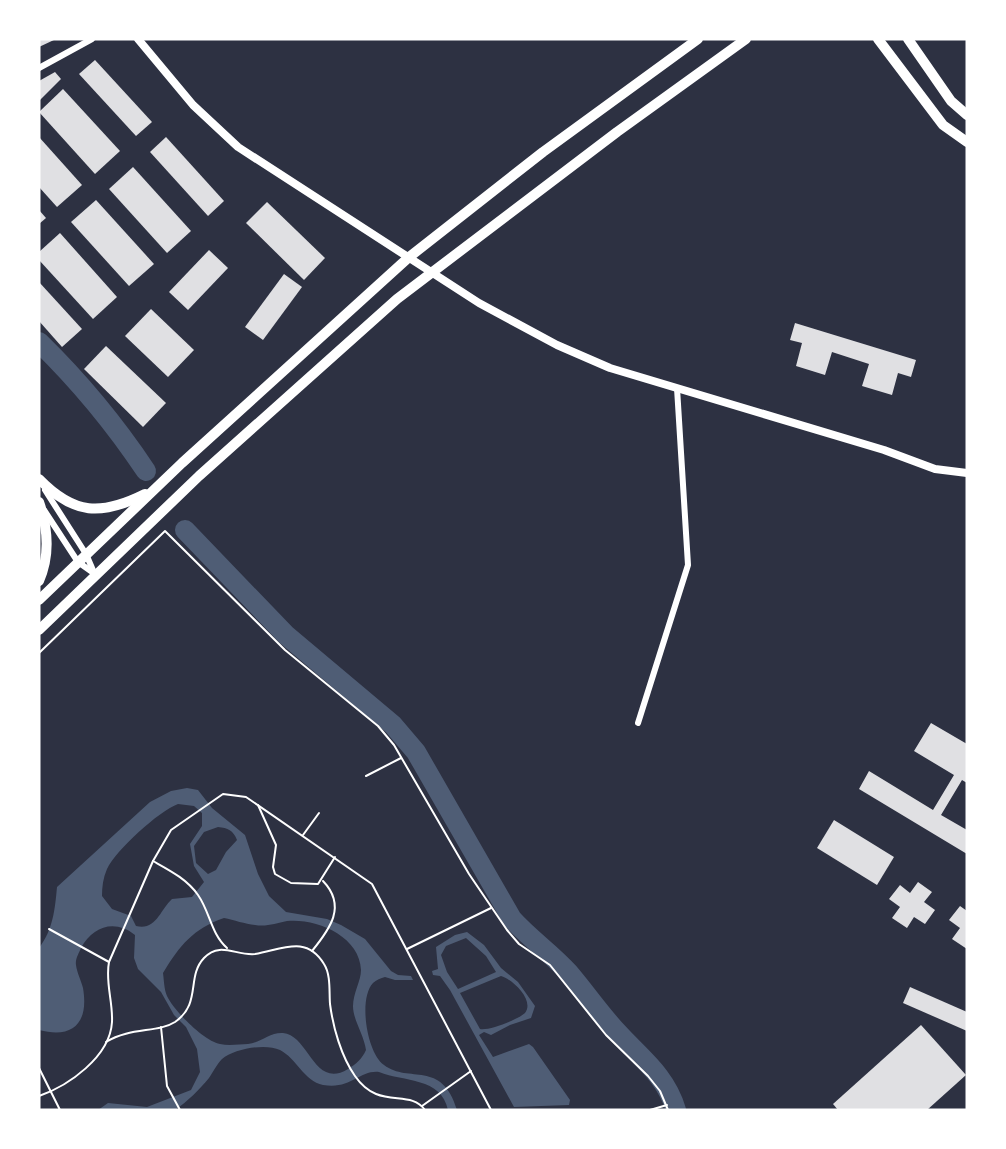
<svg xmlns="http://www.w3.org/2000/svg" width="1006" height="1149" font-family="Raleway,sans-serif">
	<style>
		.water { fill: #4f5d75; fill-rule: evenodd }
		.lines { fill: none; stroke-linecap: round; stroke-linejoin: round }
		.river { stroke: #4f5d75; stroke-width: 20 }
		.building { fill: #e0e0e3 }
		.path { stroke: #fff; stroke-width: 2 }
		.minor { stroke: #fff; stroke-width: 6 }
		.tertiary { stroke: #fff; stroke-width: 8 }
		.primary { stroke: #fff; stroke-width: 10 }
	</style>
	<rect width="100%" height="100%" fill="#2d3142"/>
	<g class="water">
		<path d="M187 788 198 790 212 808 245 835 258 874 269 896 286 912 327 919 341 925 365 939 391 971 398 975 411 976 413 980H395L385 977C381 978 376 980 373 983 358 999 367 1053 384 1065 409 1084 442 1059 457 1110H448C441 1077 404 1082 379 1072 359 1070 351 1090 323 1085 304 1081 296 1058 280 1050 265 1043 234 1049 222 1059 217 1064 213 1072 209 1078 199 1090 188 1101 175 1110H98L108 1103 147 1107 191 1090 200 1072 197 1049 186 1027 174 1015 161 992 138 969 134 958 135 935C115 919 93 926 81 948 79 953 75 959 76 965 77 973 81 980 83 988 89 1023 73 1039 39 1030V948C53 930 55 909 57 887L150 802 171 791ZM178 804 194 806 202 813V826L190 844 194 866 204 882 192 897 172 899C160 910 156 931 136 926L131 916 112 909 102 896C102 887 103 878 107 869 116 850 159 811 178 804ZM218 827C228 828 233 830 237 840L226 852 216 870 208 874 196 863 194 846 204 832ZM224 918C234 920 245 924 255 925 267 927 276 923 287 921 316 918 360 936 361 970 361 981 353 993 353 1006 353 1020 364 1035 366 1050 362 1059 356 1064 348 1069 314 1090 309 1035 283 1033 270 1032 260 1043 248 1044 240 1044 229 1046 220 1044 204 1041 174 1011 167 996 164 989 164 980 163 973 180 945 193 929 224 918Z"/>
		<path d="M467 932 484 945 501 968 518 982 535 1006 531 1018 510 1025 491 1035 484 1032 479 1035 493 1057 529 1044 533 1047 570 1100 569 1105 514 1107 450 990 440 976 433 975 432 971 438 969 436 947 455 935ZM466 938 486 956 496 972 458 989 447 972 441 955 446 946ZM501 976C512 979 535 1000 525 1013 519 1019 489 1031 480 1029L460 993Z"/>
	</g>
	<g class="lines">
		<g class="river">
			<path d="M39 342C80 382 114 423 146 471"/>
			<path d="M185 530 286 635 393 725 416 752 512 919C530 939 551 953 569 973 586 993 601 1015 619 1034 642 1059 666 1076 676 1110"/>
		</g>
	</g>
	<g class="building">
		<path d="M39 39H56L39 47Z"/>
		<path d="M95 60 152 122 136 136 79 74Z"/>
		<path d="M55 72 61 79 39 101V81Z"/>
		<path d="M63 89 120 151 95 174 39 112Z"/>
		<path d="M39 137 82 185 57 207 39 187Z"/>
		<path d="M166 137 224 201 208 216 150 152Z"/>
		<path d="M133 167 191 231 167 253 109 189Z"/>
		<path d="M96 200 154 264 129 286 71 222Z"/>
		<path d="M267 202 325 258 304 280 246 223Z"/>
		<path d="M39 210 46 218 39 224Z"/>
		<path d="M60 233 117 297 93 319 39 260V252Z"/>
		<path d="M209 250 228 268 188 310 169 292Z"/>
		<path d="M284 274 302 287 263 340 245 327Z"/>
		<path d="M39 282 82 329 62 347 39 321Z"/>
		<path d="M151 309 194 350 168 377 125 336Z"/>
		<path d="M795 323 916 360 911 377 898 373 892 395 862 386 869 364 832 352 825 375 796 366 802 343 790 340Z"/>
		<path d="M106 346 166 403 143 427 84 369Z"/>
		<path d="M931 723 967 744V783L962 780 941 815 967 830V854L859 789 869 771 933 810 954 775 914 751Z"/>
		<path d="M834 820 894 857 877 885 817 848Z"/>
		<path d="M918 882 932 892 924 902 935 910 925 924 914 917 907 928 892 918 900 907 889 899 900 885 910 893Z"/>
		<path d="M960 906 967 911V949L952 939 960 928 949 920Z"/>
		<path d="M910 987 967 1012V1031L903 1003Z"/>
		<path d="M921 1025 966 1075 927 1110H838L833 1104Z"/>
	</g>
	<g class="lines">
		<g class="path">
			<path d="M39 653 165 531 285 650 378 726 394 745 469 874 507 930 519 944 550 965 606 1035 648 1076 660 1091 668 1110"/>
			<path d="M366 776 401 758"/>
			<path d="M258 805 276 845 273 867 275 874 291 883 318 884 335 857"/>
			<path d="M303 835 319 813"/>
			<path d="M153 861C169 870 187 879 198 895 210 912 211 934 227 948"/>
			<path d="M49 929 109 962"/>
			<path d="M407 949 491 908"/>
			<path d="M312 951C330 929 347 906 323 881"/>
			<path d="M161 1027 167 1086 180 1110"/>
			<path d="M106 1042C130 1027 158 1033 175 1022 202 1003 186 977 204 958 220 941 236 956 255 954 281 950 306 934 324 964 331 975 329 991 330 1004 333 1027 341 1056 355 1076 379 1111 409 1088 425 1110"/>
			<path d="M39 1068 60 1110"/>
			<path d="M39 1096C68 1086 110 1057 112 1022 113 1001 105 982 109 962L153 861 171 830 223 794 246 797 372 884 491 1110"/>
			<path d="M422 1106 471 1071"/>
			<path d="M650 1110 667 1105"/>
		</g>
		<g class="minor">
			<path d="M39 68 92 39"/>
			<path d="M45 490 86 554 95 575"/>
			<path d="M44 510 78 562 95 574"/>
			<path d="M638 723 688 565 677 388"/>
		</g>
		<path class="tertiary" d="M138 39 193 105 238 147 479 303 557 345 610 368 884 450 935 469 967 473"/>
		<g class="primary">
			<path d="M878 39 943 125 967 142"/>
			<path d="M908 39 951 101 967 115"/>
			<path d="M39 479C74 515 101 516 145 494"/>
			<path d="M39 502C48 528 50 556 39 581"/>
			<path d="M39 600 182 463 408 258 543 152 698 39"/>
			<path d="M39 630 199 476 397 299 617 132 746 39"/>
		</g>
	</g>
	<rect width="1006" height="1149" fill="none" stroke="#ffffff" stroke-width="81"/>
</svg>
